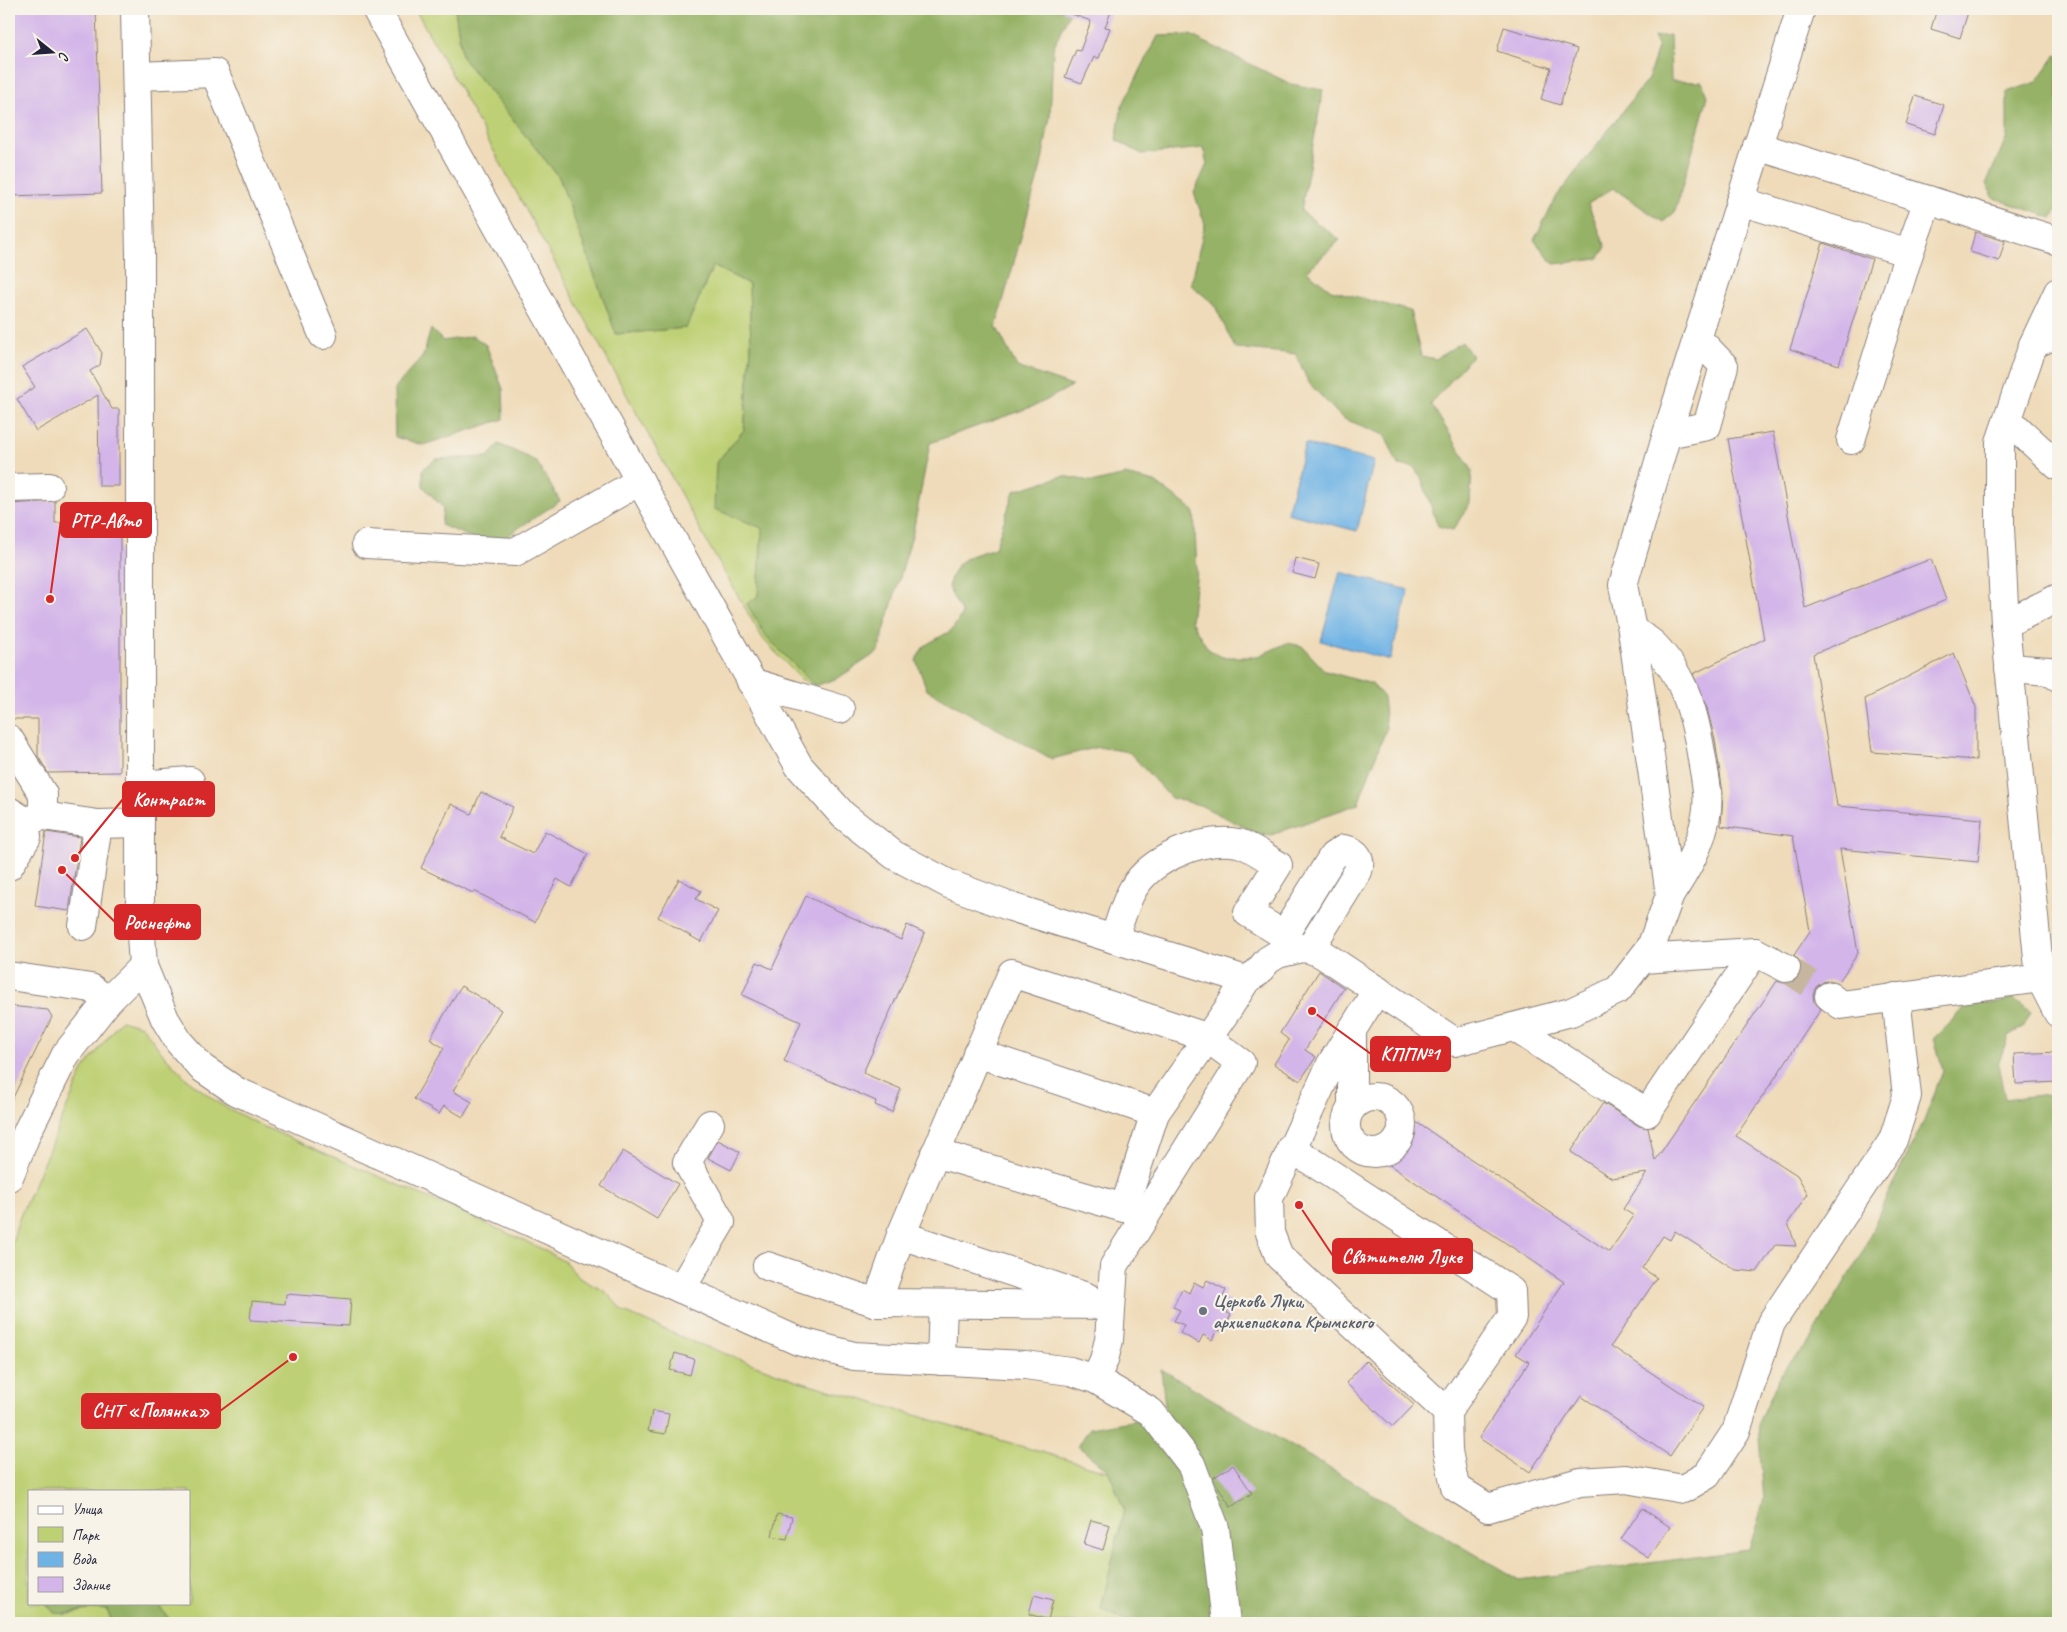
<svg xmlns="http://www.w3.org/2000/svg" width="2067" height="1632" font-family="Caveat,sans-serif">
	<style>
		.green { fill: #bed074; stroke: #707958 }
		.forest { fill: #96b266; stroke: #5c6a50 }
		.water { fill: #6fb3e5; stroke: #486a90 }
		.building { fill: #d3b5e9 }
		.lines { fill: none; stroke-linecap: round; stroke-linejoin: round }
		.minor-tunnel { stroke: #c6b6a0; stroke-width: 28; stroke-dasharray: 28 14; stroke-linecap: butt }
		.minor-casing { stroke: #887e7a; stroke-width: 30 }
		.minor { stroke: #fff; stroke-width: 28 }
		.worship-dot { fill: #6b7280; stroke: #f7f3e8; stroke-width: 2 }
		.labels { text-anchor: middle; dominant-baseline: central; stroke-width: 4.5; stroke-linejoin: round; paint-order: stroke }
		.worship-label { font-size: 18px; font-weight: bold; fill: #5b616d; stroke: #f7f3e8; text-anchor: start }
		.leader { fill: none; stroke: #d62828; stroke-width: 2 }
		.callout-dot { fill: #d62828; stroke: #f7f3e8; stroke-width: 2 }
		.callout { fill: #d62828; stroke: #d62828; stroke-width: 2 }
		.callout-label { font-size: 19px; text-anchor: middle; font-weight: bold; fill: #fff }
	</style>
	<rect width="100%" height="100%" fill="#f7f3e8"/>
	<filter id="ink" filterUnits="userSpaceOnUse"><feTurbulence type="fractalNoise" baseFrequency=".02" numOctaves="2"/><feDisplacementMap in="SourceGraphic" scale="10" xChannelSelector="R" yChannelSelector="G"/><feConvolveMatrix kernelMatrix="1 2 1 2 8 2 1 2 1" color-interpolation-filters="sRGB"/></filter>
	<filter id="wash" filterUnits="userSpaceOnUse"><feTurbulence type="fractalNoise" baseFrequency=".0096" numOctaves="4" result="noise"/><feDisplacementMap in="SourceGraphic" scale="20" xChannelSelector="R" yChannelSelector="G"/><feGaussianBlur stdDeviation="1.12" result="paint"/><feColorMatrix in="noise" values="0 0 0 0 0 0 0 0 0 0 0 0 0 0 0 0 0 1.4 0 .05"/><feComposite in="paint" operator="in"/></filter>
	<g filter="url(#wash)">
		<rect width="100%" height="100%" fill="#efdbb9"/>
		<g class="green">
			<path d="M415 9H455L462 57 559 177 616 334 686 328 713 266 749 284 751 348 744 430 716 463 762 527 758 597 747 604 766 636 815 686 801 679 763 639 708 544 459 87Z"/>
			<path d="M121 1020 142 1026 162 1053 186 1078 218 1103 262 1126 459 1211 540 1248 565 1262 579 1278 606 1292 624 1312 691 1341 796 1380 1109 1472 1124 1510 1101 1609 1132 1623H210C198 1620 185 1623 172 1623L157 1603H189V1491H29V1603H46L65 1615 97 1608 107 1610 113 1623H9V1254L19 1219 83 1070Z"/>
		</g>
		<g class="forest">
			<path d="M455 9H1071L1053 48 1050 117 1041 166 996 326 1017 367 1072 386 1037 405 930 443 913 532 878 652 838 678 815 686 766 636 747 604 758 596 762 528 714 509 716 463 744 430 751 348 749 284 713 266 686 328 616 334 559 177 462 57Z"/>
			<path d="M1190 35 1291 84 1323 90 1301 211 1340 240 1307 271 1331 290 1410 311 1421 356 1436 359 1462 342 1472 356 1431 404 1472 470 1470 503 1453 530 1438 526 1422 480 1414 467 1398 465 1385 435 1342 418 1308 382 1296 354 1235 348 1214 304 1191 285 1205 224 1194 193 1207 164 1203 148 1142 154 1116 140 1122 106 1158 36Z"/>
			<path d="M1670 35 1671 81 1702 82 1708 96 1675 212 1663 222 1613 188 1588 204 1606 247 1598 259 1554 264 1534 240 1557 196 1648 79 1658 48 1654 37Z"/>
			<path d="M2058 55V208L2052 218 1994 198 1986 184 2007 137V92L2037 82 2055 56Z"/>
			<path d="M431 329 443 341 473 336 486 345 503 389 504 419 423 445 395 437 394 389 423 356Z"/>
			<path d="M499 444 536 461 560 501 517 529 495 547 441 525 443 508 423 486V469L436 459 488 457Z"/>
			<path d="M1125 475 1155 482 1194 511 1197 571 1191 621 1208 649 1222 657H1256L1287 643 1302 646 1325 671 1372 684 1383 696 1386 729 1358 804 1271 835 1256 833 1200 805 1171 798 1129 752 1098 747 1052 759 927 690 916 660 924 646 952 630 962 614 948 587C957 556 967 558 995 548L1014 491 1063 476 1095 482Z"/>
			<path d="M2013 998 2031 1012 2024 1026 2008 1036 1998 1065 2005 1099 2058 1093V1623H1132L1101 1609 1124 1509 1109 1472 1078 1446 1090 1428 1166 1415 1161 1369 1519 1580 1749 1550 1764 1499 1758 1425 1781 1373 1808 1344 1863 1251 1885 1200 1924 1121 1943 1070 1934 1038 1969 1004 2000 1003Z"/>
			<path d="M46 1603H157L172 1623H113L107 1610C89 1606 73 1616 54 1613Z"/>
		</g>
		<g class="water">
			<path d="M1305 444 1374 461 1357 531 1287 513Z"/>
			<path d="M1340 572 1409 590 1390 660 1321 641Z"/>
		</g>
		<g id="blocks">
			<g class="building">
				<path d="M9 9H96L102 193 9 196Z"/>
				<path d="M1063 9H1112L1105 27 1110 28 1099 58 1094 57 1082 83 1065 77 1076 50 1080 51 1091 21 1063 11Z"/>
				<path d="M1937 9H1969L1960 38 1931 29Z"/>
				<path d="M1504 27 1577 49 1560 105 1541 99 1551 68 1497 51Z"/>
				<path d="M1915 96 1944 105 1935 134 1906 125Z"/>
				<path d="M1975 232 2005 241 1999 261 1970 252Z"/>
				<path d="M1823 243 1872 259 1839 365 1790 349Z"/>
				<path d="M87 329 102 353 100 365 90 371 112 409H119V486H99L98 395 36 431 17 399 35 387 22 367Z"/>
				<path d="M1773 432 1805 608 1931 559 1946 600 1813 654 1837 806 1982 819 1978 862 1840 849 1858 953 1838 983 1830 980 1823 982 1816 987 1813 995 1814 1002 1821 1009 1736 1136 1797 1175 1808 1194 1788 1223 1796 1246 1775 1245 1757 1272 1736 1270 1675 1231 1670 1240 1663 1236 1642 1268 1657 1278 1611 1346 1703 1407 1670 1456 1581 1396 1530 1472 1479 1438 1529 1362 1516 1354 1564 1282 1388 1164 1416 1122 1609 1252 1634 1216 1623 1209 1647 1173 1612 1178 1571 1152 1603 1103 1639 1126 1648 1128 1655 1161 1777 981 1787 984 1794 981 1800 976 1802 967 1799 960 1794 955 1810 931 1793 836 1721 826 1723 793 1715 740 1707 708 1693 674 1764 639 1728 439Z"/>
				<path d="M55 501V523H120V772L48 773 38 756V719H9V504Z"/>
				<path d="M1295 558 1319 564 1315 579 1292 573Z"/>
				<path d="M1954 653 1976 707V760L1872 752 1865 699Z"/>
				<path d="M481 792 513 807 499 837 533 854 545 831 588 854 571 887 557 879 535 922 474 891 473 893 421 868 451 804 471 814Z"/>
				<path d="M46 832 80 837 69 911 35 906Z"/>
				<path d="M679 879 701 891 696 899 718 911 701 942 658 917Z"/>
				<path d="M806 896 901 940 907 925 925 933 863 1073 901 1089 892 1112 875 1105 876 1101 784 1061 801 1022 742 995 757 962 772 969Z"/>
				<path d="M1319 971 1344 988 1305 1050 1316 1057 1300 1081 1274 1064 1289 1040 1280 1033Z"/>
				<path d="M461 986 501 1010 453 1091 472 1102 463 1117 444 1106 439 1114 414 1099 444 1048 430 1039Z"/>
				<path d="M9 1006 48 1010 52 1017 9 1106Z"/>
				<path d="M2058 1052V1082L2016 1084 2014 1054Z"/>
				<path d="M718 1140 740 1152 731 1170 708 1158Z"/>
				<path d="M623 1151 678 1184 657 1219 601 1186Z"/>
				<path d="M1207 1280 1226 1290 1223 1297 1231 1301 1226 1312 1231 1315 1222 1332 1217 1329 1212 1340 1203 1335 1199 1343 1180 1333 1184 1325 1174 1321 1180 1310 1173 1307 1182 1289 1189 1293 1194 1282 1203 1287Z"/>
				<path d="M286 1294 351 1299 349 1326 250 1320 252 1301 285 1304Z"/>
				<path d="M675 1353 694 1359 690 1375 670 1370Z"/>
				<path d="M1366 1361 1414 1405 1393 1427 1346 1383Z"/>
				<path d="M652 1411 669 1414 665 1434 648 1431Z"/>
				<path d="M1233 1465 1252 1493 1231 1507 1213 1478Z"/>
				<path d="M1642 1508 1670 1527 1649 1558 1621 1539Z"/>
				<path d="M777 1514 792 1517 787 1539 772 1536Z"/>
				<path d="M1091 1520 1110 1525 1103 1550 1084 1544Z"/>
				<path d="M1034 1595 1053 1600 1048 1620 1029 1614Z"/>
			</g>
		</g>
	</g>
	<g filter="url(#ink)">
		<use href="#blocks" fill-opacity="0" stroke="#887e7a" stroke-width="1"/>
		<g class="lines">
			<path class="minor-tunnel" d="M1786 968 1829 996"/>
			<defs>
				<g id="minor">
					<path d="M135 9 140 254V919L143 966 165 1019 179 1042 202 1068 236 1091 798 1341 854 1356 1025 1365 1070 1371 1095 1379 1151 1412 1191 1464 1215 1528 1226 1623"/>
					<path d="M376 9 799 766 843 815 894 855 949 884 1011 907 1246 980"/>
					<path d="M137 76 215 73 323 335"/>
					<path d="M1757 146 2058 241"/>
					<path d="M1740 201 1909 253"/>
					<path d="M2033 345 2058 292"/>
					<path d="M2008 420 2058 466"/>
					<path d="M1667 434 1707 426 1724 366 1697 338"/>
					<path d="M1851 440 1909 253 1928 200"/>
					<path d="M9 488 49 487"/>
					<path d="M366 544 515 552 640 481"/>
					<path d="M2005 624 2058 598"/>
					<path d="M1632 630C1639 635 1648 639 1654 645 1686 678 1695 716 1702 759 1705 778 1710 797 1706 816 1701 845 1686 871 1670 895"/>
					<path d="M2009 668 2049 671 2058 677"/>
					<path d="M751 682 840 709"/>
					<path d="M9 739 43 794V816"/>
					<path d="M141 785 190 781"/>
					<path d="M9 811 25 821 27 837 9 866"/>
					<path d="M25 821 43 816 98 824 140 823"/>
					<path d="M83 926 98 824"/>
					<path d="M1284 935 1333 856 1344 849C1357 851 1362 859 1358 871L1310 949"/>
					<path d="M1114 939C1120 922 1124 904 1133 889 1151 858 1203 837 1238 843 1251 846 1266 858 1278 865L1248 913 1284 935 1290 951"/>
					<path d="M1642 959 1755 952 1786 968"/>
					<path d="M9 976 91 988 108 1001"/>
					<path d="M2040 978 2058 1013"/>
					<path d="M1377 990 1331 1064 1269 1198 1270 1233 1279 1256 1447 1412"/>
					<path d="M1829 996 1841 1005 2040 978 2005 624 2000 528V442L2033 345 2058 333"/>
					<path d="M1514 1027 1647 1113 1755 952"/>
					<path d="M977 1053 1155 1113"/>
					<circle cx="1374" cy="1125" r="28"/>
					<path d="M1352 1106V1030"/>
					<path d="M1291 1148 1511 1291 1512 1317 1447 1412 1448 1451 1455 1487 1488 1508 1580 1482 1626 1479 1683 1489 1707 1475 1736 1431 1771 1323 1893 1140 1907 1096 1896 997"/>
					<path d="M935 1153 1124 1208 1155 1113 1228 1009 1246 980 1257 973 1268 960 1278 954 1302 948 1310 949 1322 954 1455 1042 1571 1012 1618 990 1651 947 1670 895 1632 630 1623 585 1667 434 1801 9"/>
					<path d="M9 1177 28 1130 66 1054 108 1001 143 966"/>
					<path d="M901 1235 1087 1297"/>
					<path d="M767 1266 877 1303 1110 1305"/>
					<path d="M681 1289 721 1222 687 1162 710 1124"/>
					<path d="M877 1303 901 1235 1012 973 1206 1037 1241 1063 1114 1266 1109 1340 1104 1360 1095 1379"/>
					<path d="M941 1361 943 1304"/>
				</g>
			</defs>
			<use href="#minor" class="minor-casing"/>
			<use href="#minor" class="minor"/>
		</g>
	</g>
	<circle class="worship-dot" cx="1203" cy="1311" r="5"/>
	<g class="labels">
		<g class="worship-label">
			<text x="1213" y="1301">Церковь Луки,<tspan x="1213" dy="21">архиепископа Крымского</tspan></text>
		</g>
	</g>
	<path class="leader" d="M50 599L61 520M75 858L123 799M62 870L115 922M1312 1011L1371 1054M1299 1205L1333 1256M293 1357L220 1411"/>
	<g class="callout-dot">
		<circle cx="50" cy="599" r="5"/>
		<circle cx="75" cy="858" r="5"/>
		<circle cx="62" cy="870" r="5"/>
		<circle cx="1312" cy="1011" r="5"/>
		<circle cx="1299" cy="1205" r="5"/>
		<circle cx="293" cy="1357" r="5"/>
	</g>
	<g class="callout">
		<rect x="61" y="503" width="90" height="34" rx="5"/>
		<rect x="123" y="782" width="91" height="34" rx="5"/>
		<rect x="115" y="905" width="85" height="34" rx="5"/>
		<rect x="1371" y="1037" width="79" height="34" rx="5"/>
		<rect x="1333" y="1239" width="139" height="34" rx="5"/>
		<rect x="82" y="1394" width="138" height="34" rx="5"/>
	</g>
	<g class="callout-label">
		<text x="106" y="527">РТР-Авто</text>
		<text x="169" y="806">Контраст</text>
		<text x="157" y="929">Роснефть</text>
		<text x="1410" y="1060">КПП№1</text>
		<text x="1402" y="1263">Святителю Луке</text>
		<text x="151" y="1417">СНТ «Полянка»</text>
	</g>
	<rect width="2067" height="1632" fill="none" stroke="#f7f3e8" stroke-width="30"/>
	<rect x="28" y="1490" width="162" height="115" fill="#f7f3e8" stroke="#a29fa3"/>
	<rect x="38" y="1506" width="25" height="8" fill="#ffffff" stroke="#a29fa3"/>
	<text x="72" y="1514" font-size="15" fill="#22223b">Улица</text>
	<rect x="38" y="1527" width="25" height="15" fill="#bed074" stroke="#a29fa3"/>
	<text x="72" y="1540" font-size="15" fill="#22223b">Парк</text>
	<rect x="38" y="1552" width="25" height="15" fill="#6fb3e5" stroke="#a29fa3"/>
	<text x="72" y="1564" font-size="15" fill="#22223b">Вода</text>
	<rect x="38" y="1577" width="25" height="15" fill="#d3b5e9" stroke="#a29fa3"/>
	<text x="72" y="1590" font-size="15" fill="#22223b">Здание</text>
	<g transform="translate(52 52) rotate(107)" stroke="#f7f3e8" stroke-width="4" paint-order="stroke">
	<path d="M0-4L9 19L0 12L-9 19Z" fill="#22223b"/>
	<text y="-8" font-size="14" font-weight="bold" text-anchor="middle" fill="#22223b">С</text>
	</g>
</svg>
